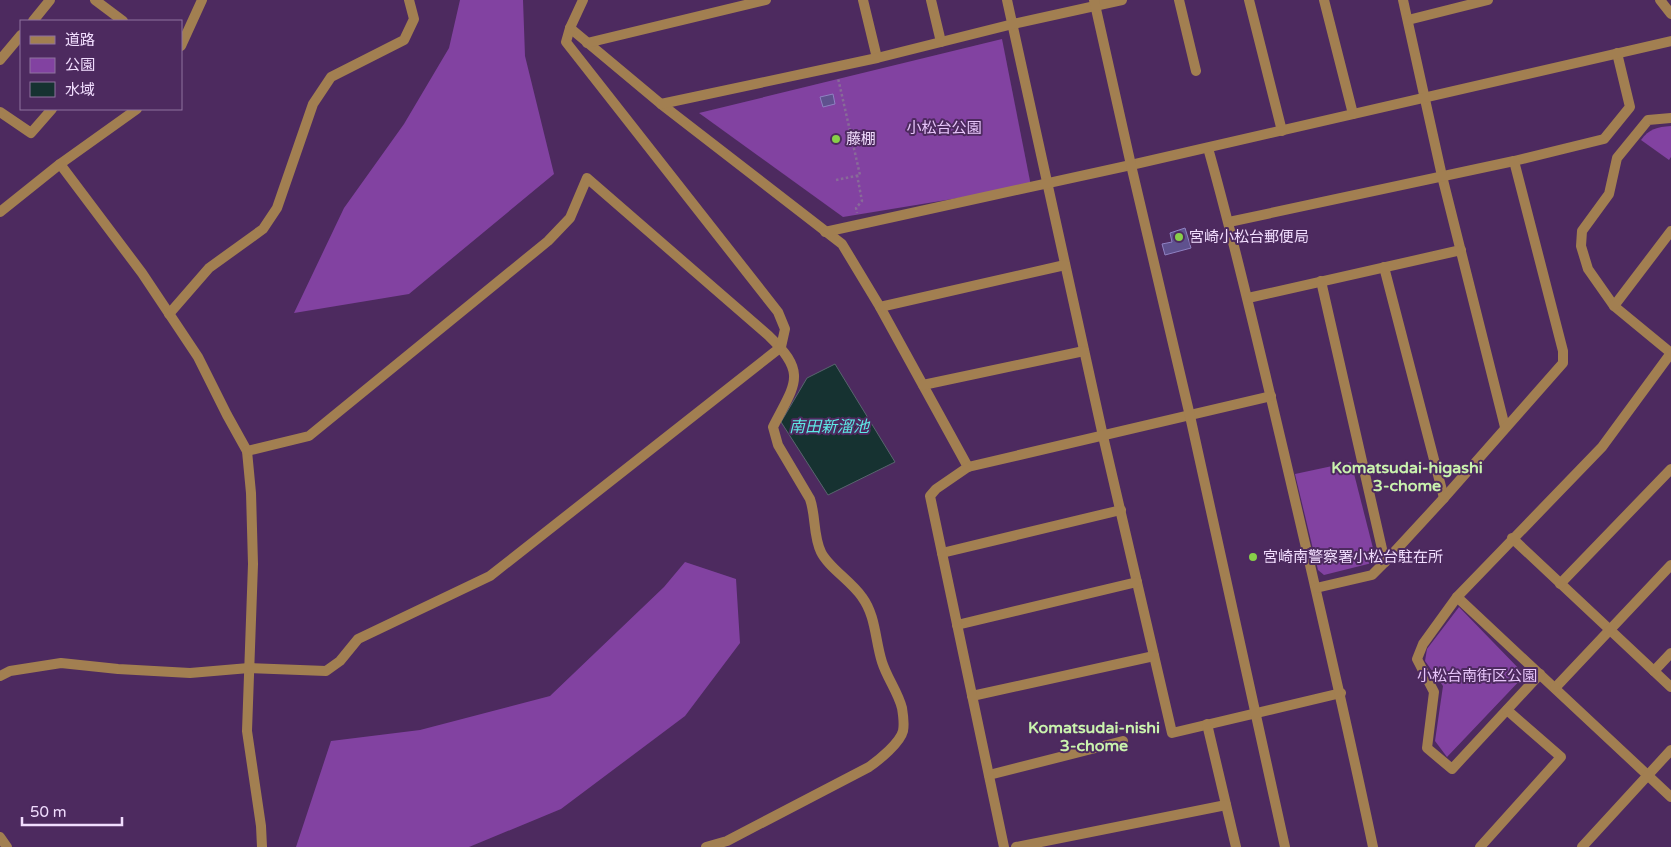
<svg xmlns="http://www.w3.org/2000/svg" width="1671" height="847" font-family="'Varela Round','Noto Sans JP',sans-serif">
	<style>
		.green { fill: #8242a1 }
		.water { fill: #163231; stroke: #58656e }
		.building { fill: #5f518e; stroke: #8f81c2 }
		.lines { fill: none; stroke-linecap: round; stroke-linejoin: round }
		.path { stroke: #886b98; stroke-width: 2.5; stroke-dasharray: 2.5 2.5; stroke-linecap: butt }
		.minor { stroke: #a27f51; stroke-width: 10 }
		.tertiary { stroke: #a27f51; stroke-width: 10 }
		.poi-dot { fill: #88cf49; stroke: #4d2a5f; stroke-width: 2 }
		.labels { text-anchor: middle; dominant-baseline: central; stroke-width: 4; stroke-linejoin: round; paint-order: stroke }
		.park-label { font-size: 15px; fill: #e7c5fa; stroke: #4d2a5f }
		.poi-label { font-size: 15px; fill: #f1ddfe; stroke: #4d2a5f; text-anchor: start }
		.water-label { font-size: 16px; font-style: italic; fill: #5ee9e6; stroke: #4d2a5f }
		.neighbourhood-label { font-size: 16px; font-weight: bold; fill: #caf3ae; stroke: #4d2a5f }
	</style>
	<rect width="100%" height="100%" fill="#4d2a5f"/>
	<g class="green">
		<path d="M460 0H523L525 56 554 174 409 294 294 313 344 208 404 124 449 48Z"/>
		<path d="M1002 39 1031 186 843 217 699 113Z"/>
		<path d="M1671 126V157L1669 160 1641 140C1649 129 1657 127 1671 126Z"/>
		<path d="M1351 462 1375 556 1372 563 1324 575 1318 570 1295 474Z"/>
		<path d="M685 562 736 579 740 643 685 716 561 809 469 847H296L331 741 420 730 550 696 664 587Z"/>
		<path d="M1459 607 1525 675 1447 757 1435 741 1443 686 1425 661 1427 649Z"/>
	</g>
	<path class="water" d="M835 364 895 462 828 495 781 422 807 378Z"/>
	<g class="building">
		<path d="M833 94 835 104 823 107 820 97Z"/>
		<path d="M1185 228 1191 248 1165 255 1162 244 1172 242 1170 233Z"/>
	</g>
	<g class="lines">
		<g class="path">
			<path d="M857 175 862 201 856 208 857 213"/>
			<path d="M836 180 860 175 838 78"/>
		</g>
		<g class="minor">
			<path d="M95 0 123 21"/>
			<path d="M863 0 877 58"/>
			<path d="M931 0 941 42"/>
			<path d="M1007 0 1103 436 1172 733 1341 693"/>
			<path d="M1179 0 1196 71"/>
			<path d="M1249 0 1282 131"/>
			<path d="M1324 0 1353 114"/>
			<path d="M1403 0 1442 176 1505 427"/>
			<path d="M1660 0 1671 14"/>
			<path d="M1408 20 1488 0"/>
			<path d="M33 21 50 0"/>
			<path d="M570 28 661 104 842 244 880 307 968 467"/>
			<path d="M587 43 766 0"/>
			<path d="M181 46 202 0"/>
			<path d="M0 60 21 35"/>
			<path d="M661 104 877 58 1013 24 1122 0"/>
			<path d="M0 112 31 133 52 109"/>
			<path d="M1671 118 1648 120 1617 158 1609 194 1582 231 1581 246 1588 269 1614 306 1671 353"/>
			<path d="M1208 148C1236 247 1259 348 1283 449 1314 581 1345 714 1373 847"/>
			<path d="M60 164 142 273 198 357 227 415 247 451 251 493 253 564 247 731 261 826 262 847"/>
			<path d="M0 212 60 164 137 109"/>
			<path d="M1229 222 1514 161 1604 139 1630 107 1617 53"/>
			<path d="M825 232 1131 165 1671 41"/>
			<path d="M1384 267 1444 498"/>
			<path d="M1321 281 1385 562"/>
			<path d="M1248 298 1461 250"/>
			<path d="M1614 306 1671 231"/>
			<path d="M880 307 1065 265"/>
			<path d="M169 314 209 268 263 229 277 208 313 104 331 77 404 40 414 19 409 0"/>
			<path d="M923 385 1084 351"/>
			<path d="M247 451 309 436 548 241 570 218 587 178 769 336C809 374 794 385 773 427L778 445 810 499C816 516 813 536 821 552 828 567 851 581 862 597 876 616 875 640 882 662 887 678 898 692 902 708 903 714 904 726 903 731 900 743 879 760 869 767L727 841 706 847"/>
			<path d="M1512 538 1671 687"/>
			<path d="M942 553 1121 510"/>
			<path d="M1560 584 1671 469"/>
			<path d="M1316 588 1372 575 1385 562 1444 498 1563 363V351L1514 161"/>
			<path d="M1457 597 1671 797"/>
			<path d="M957 625 1137 582"/>
			<path d="M1654 671 1671 653"/>
			<path d="M1540 674 1452 769 1427 748 1434 692 1417 659 1423 644 1457 597 1602 447 1671 353"/>
			<path d="M0 676 10 671 61 663 118 669 190 673 249 668 326 671 340 661 358 639 490 576 781 347 785 329 778 312 566 42 570 28 583 0"/>
			<path d="M1555 688 1671 565"/>
			<path d="M972 696 1154 656"/>
			<path d="M1207 724 1236 847"/>
			<path d="M989 775 1123 741"/>
			<path d="M0 837 7 847"/>
			<path d="M1004 847 930 496 936 489 968 467 1271 396"/>
			<path d="M1016 847 1226 805"/>
			<path d="M1480 847 1561 757 1507 710"/>
			<path d="M1582 847 1671 750"/>
		</g>
		<path class="tertiary" d="M1094 0 1131 165 1190 416 1285 847"/>
	</g>
	<g class="poi-dot">
		<circle cx="836" cy="139" r="5"/>
		<circle cx="1179" cy="237" r="5"/>
		<circle cx="1253" cy="557" r="5"/>
	</g>
	<g class="labels">
		<g class="park-label">
			<text x="944" y="128">小松台公園</text>
			<text x="1477" y="676">小松台南街区公園</text>
		</g>
		<g class="poi-label">
			<text x="846" y="139">藤棚</text>
			<text x="1189" y="237">宮崎小松台郵便局</text>
			<text x="1263" y="557">宮崎南警察署小松台駐在所</text>
		</g>
		<g class="water-label">
			<text x="829" y="427">南田新溜池</text>
		</g>
		<g class="neighbourhood-label">
			<text x="1407" y="468">Komatsudai-higashi<tspan x="1407" dy="18">3-chome</tspan></text>
			<text x="1094" y="728">Komatsudai-nishi<tspan x="1094" dy="18">3-chome</tspan></text>
		</g>
	</g>
	<rect x="20" y="20" width="162" height="90" fill="#4d2a5f" stroke="#8f729f"/>
	<rect x="30" y="36" width="25" height="8" fill="#a27f51" stroke="#8f729f"/>
	<text x="65" y="45" font-size="15" fill="#f1ddfe">道路</text>
	<rect x="30" y="58" width="25" height="15" fill="#8242a1" stroke="#8f729f"/>
	<text x="65" y="70" font-size="15" fill="#f1ddfe">公園</text>
	<rect x="30" y="82" width="25" height="15" fill="#163231" stroke="#8f729f"/>
	<text x="65" y="95" font-size="15" fill="#f1ddfe">水域</text>
	<path d="M22 817v8h100v-8" fill="none" stroke="#f1ddfe" stroke-width="2.5"/>
	<text x="30" y="817" font-size="15" fill="#f1ddfe" stroke="#4d2a5f" stroke-width="4" paint-order="stroke">50 m</text>
</svg>
